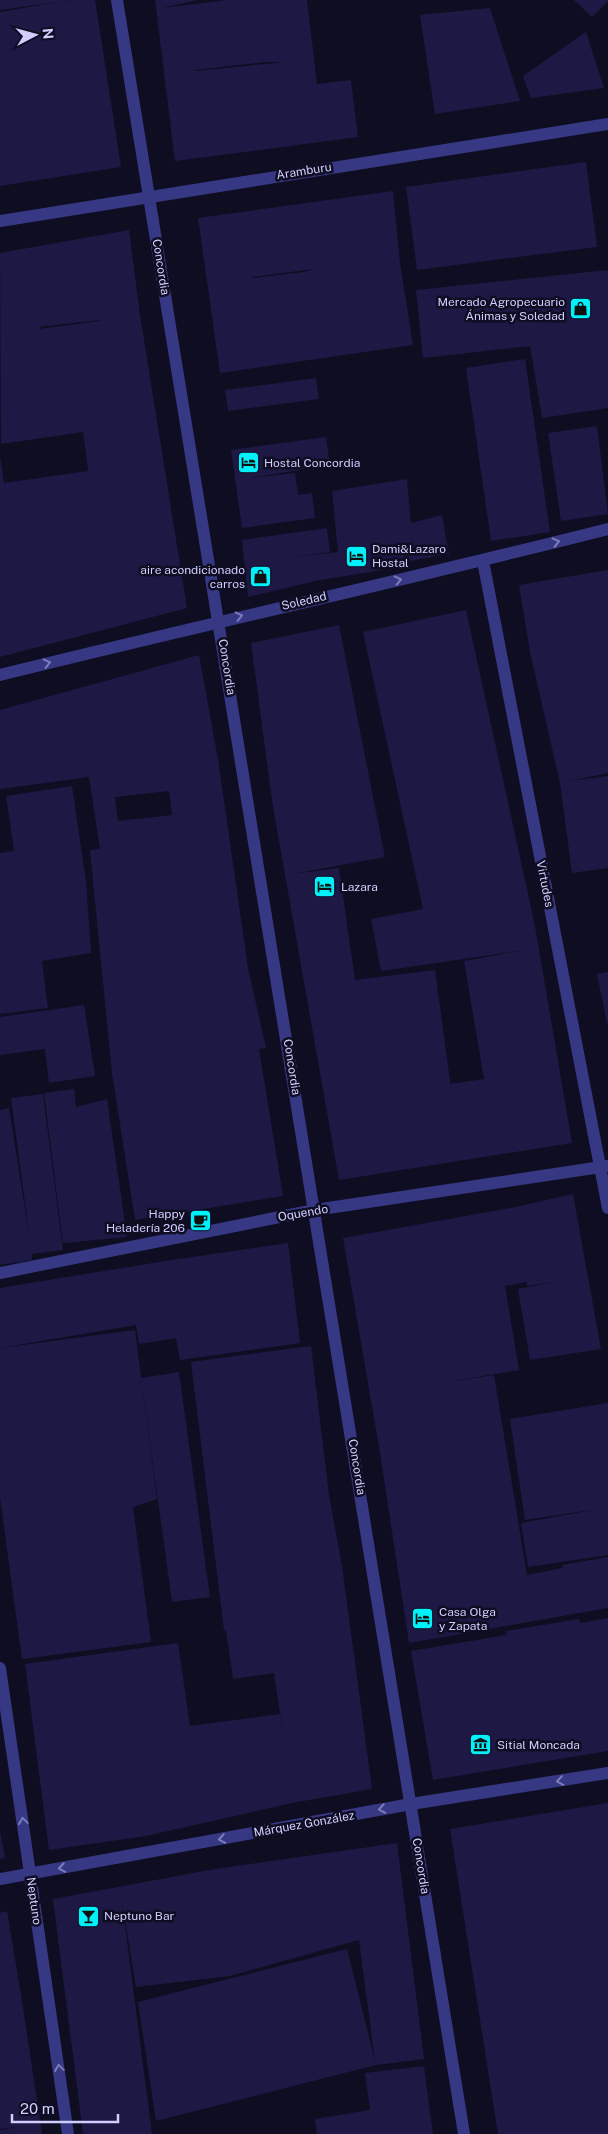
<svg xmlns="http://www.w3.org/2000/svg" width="608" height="2134" font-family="'Public Sans',sans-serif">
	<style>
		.building { fill: #1e1844; fill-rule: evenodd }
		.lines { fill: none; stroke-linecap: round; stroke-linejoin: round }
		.minor { stroke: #363883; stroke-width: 12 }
		.oneway { stroke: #7b7cbb }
		.labels { text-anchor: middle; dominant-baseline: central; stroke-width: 5; stroke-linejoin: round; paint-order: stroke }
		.street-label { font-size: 12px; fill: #d0ceff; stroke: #0f0d22 }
		.poi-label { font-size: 12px; fill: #d0ceff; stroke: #0f0d22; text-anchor: start }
	</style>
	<rect width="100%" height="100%" fill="#0f0d22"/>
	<g class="building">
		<path d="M0 0H66V1L0 10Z"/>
		<path d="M70 0H95L121 167 0 186V12Z"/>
		<path d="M155 0H197L163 8 227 0H307L317 84 351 80 358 137 175 161ZM264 62H285L195 71V70Z"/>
		<path d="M574 0H608V1L592 17Z"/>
		<path d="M490 8 520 101 435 114 420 15Z"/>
		<path d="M586 32 604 88 531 98 523 76Z"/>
		<path d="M586 162 597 247 417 270 406 187Z"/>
		<path d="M393 191 400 263 413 345 220 373 198 218ZM314 269 303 272 253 278V277Z"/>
		<path d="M129 230 140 315 187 608 0 657V456L4 483 88 471 89 477 83 432 1 444 0 253ZM99 320V321L39 329V327Z"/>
		<path d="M608 270V408L542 418 530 346 423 358 416 290Z"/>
		<path d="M525 359 550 532 491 541 466 368Z"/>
		<path d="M316 378 319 399 228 411 225 390Z"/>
		<path d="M597 426 608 514 561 521 548 433Z"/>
		<path d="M326 437 330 465 250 478 295 473 298 495 312 493 315 518 242 528 231 450Z"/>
		<path d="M407 479 411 523 442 515 449 554 415 560 376 571 315 581 248 597 242 540 327 528 330 552 294 557 338 552 332 491Z"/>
		<path d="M608 570V773L570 781 608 776V868L572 873 560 783 530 652 519 585Z"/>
		<path d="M466 610 535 926 572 1143 339 1180 273 807 251 643 339 625 385 857 293 874 339 868 355 980 435 970 452 1096 450 1084 484 1079 464 961 519 951 381 971 371 919 423 909 363 632Z"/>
		<path d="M199 655 218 759 248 968 266 1048 259 1049 283 1196 135 1220 112 1073 90 850 100 849 89 777 0 789V710ZM169 791 172 815 118 821 115 797Z"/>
		<path d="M72 786 86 881 91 953 42 961 48 1008 0 1014V853L14 851 6 796Z"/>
		<path d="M608 972V1023H607L597 974Z"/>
		<path d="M84 1005 95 1076 49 1083 45 1049 0 1055V1017Z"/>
		<path d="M74 1089 76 1107 107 1099 127 1237 63 1243 44 1093Z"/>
		<path d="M43 1094 63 1250 32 1254V1260L0 1265V1110L9 1108 30 1240 11 1098Z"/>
		<path d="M573 1194 601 1349 530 1360 518 1289 554 1282 527 1286V1282L505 1286 519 1370 441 1383 494 1375 527 1575 563 1568 562 1565 608 1557V1608L409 1643 380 1453 343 1238 516 1207Z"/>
		<path d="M288 1243 300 1343 180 1360 176 1338 139 1344 136 1325 0 1348V1288L165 1261Z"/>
		<path d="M135 1330 157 1499 133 1507 151 1642 22 1659 0 1498V1348Z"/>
		<path d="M311 1346 329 1495 342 1566 372 1789 292 1803 146 1836 49 1850 25 1664 178 1643 190 1726 280 1714 286 1752 274 1673 233 1679 226 1630H224L191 1362Z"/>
		<path d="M179 1372 210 1597 172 1602 141 1378Z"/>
		<path d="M608 1403V1555L528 1567 521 1523 598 1509 525 1520 510 1419Z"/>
		<path d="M608 1618V1751L433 1780 411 1651 507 1635 506 1631 579 1619 580 1623Z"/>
		<path d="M608 1803V2134H498L450 1829Z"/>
		<path d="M0 1830 5 1858 0 1859Z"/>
		<path d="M397 1843 424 2059 376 2065 156 2121 138 2002 347 1949 375 2061 359 1940 230 1976 136 1987 122 1902 152 2134H83L53 1899 215 1869Z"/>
		<path d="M7 1911 23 2007 42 2134H0V2130L17 2127 0 2129V1913Z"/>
		<path d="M424 2066 433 2134H317L315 2119 370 2110 365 2073Z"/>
	</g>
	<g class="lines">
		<g class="minor">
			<path d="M117 0 464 2134"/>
			<path d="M0 221 608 124"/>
			<path d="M483 561 608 1208"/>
			<path d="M0 675C202 625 406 580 608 529"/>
			<path d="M0 1273 315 1210 608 1166"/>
			<path d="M0 1668 68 2134"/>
			<path d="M0 1879 411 1804 608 1773"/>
		</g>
	</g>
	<defs><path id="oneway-chevron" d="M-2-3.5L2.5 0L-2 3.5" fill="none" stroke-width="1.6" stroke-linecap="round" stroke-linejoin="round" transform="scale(1.25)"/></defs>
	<g class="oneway">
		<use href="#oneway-chevron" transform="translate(556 542) rotate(-14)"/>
		<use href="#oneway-chevron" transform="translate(398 580) rotate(-13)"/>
		<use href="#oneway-chevron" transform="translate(239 616) rotate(-13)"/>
		<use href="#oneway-chevron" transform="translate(47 663) rotate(-14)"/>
		<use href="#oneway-chevron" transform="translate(560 1781) rotate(171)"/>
		<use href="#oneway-chevron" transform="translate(382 1809) rotate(170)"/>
		<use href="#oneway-chevron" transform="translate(23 1821) rotate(-98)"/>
		<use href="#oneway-chevron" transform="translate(222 1839) rotate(170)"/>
		<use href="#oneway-chevron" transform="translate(62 1868) rotate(170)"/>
		<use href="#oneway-chevron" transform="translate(59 2068) rotate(-98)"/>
	</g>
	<defs>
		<symbol id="shop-square" viewBox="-11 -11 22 22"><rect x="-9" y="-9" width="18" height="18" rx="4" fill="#00f1f9" stroke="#0f0d22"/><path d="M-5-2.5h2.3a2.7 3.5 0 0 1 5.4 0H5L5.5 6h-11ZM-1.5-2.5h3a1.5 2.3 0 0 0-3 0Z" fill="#111"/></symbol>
		<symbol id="hotel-square" viewBox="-11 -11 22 22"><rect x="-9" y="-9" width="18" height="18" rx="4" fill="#00f1f9" stroke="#0f0d22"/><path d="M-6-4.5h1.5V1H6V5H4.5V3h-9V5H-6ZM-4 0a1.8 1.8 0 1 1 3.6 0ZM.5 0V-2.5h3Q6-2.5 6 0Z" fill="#111"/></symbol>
		<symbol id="cafe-square" viewBox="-11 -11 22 22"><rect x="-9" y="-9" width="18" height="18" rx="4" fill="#00f1f9" stroke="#0f0d22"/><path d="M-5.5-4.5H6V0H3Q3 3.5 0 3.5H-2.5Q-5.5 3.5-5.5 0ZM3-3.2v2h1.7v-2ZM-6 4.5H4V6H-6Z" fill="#111"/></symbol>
		<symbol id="museum-square" viewBox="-11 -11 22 22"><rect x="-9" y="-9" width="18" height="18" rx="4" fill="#00f1f9" stroke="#0f0d22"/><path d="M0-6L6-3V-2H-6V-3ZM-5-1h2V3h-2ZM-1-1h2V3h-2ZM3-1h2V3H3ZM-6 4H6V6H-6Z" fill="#111"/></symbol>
		<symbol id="bar-square" viewBox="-11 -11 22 22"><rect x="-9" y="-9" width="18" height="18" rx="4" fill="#00f1f9" stroke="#0f0d22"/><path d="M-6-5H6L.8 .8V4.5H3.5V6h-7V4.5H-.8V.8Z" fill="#111"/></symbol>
	</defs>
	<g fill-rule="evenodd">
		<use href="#shop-square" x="568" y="296" width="25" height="25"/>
		<use href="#hotel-square" x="236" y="450" width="25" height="25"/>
		<use href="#hotel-square" x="344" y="544" width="25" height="25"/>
		<use href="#shop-square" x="248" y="564" width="25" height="25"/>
		<use href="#hotel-square" x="312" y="874" width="25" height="25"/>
		<use href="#cafe-square" x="188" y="1208" width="25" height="25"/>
		<use href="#hotel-square" x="410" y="1606" width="25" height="25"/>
		<use href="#museum-square" x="468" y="1732" width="25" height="25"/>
		<use href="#bar-square" x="76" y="1904" width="25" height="25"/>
	</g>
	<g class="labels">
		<g class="street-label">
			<text transform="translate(304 171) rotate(-9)">Aramburu</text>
			<text transform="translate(161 267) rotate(81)">Concordia</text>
			<text transform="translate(304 601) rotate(-13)">Soledad</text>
			<text transform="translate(227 667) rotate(81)">Concordia</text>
			<text transform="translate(545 884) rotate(79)">Virtudes</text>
			<text transform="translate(292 1067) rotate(81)">Concordia</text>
			<text transform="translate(303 1213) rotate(-10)">Oquendo</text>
			<text transform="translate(357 1467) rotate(81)">Concordia</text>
			<text transform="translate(304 1824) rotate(-10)">Márquez González</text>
			<text transform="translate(421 1866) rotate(81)">Concordia</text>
			<text transform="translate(34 1901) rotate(82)">Neptuno</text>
		</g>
		<g class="poi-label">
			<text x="565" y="302" text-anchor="end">Mercado Agropecuario<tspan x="565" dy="14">Ánimas y Soledad</tspan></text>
			<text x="264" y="463">Hostal Concordia</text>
			<text x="372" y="549">Dami&amp;Lazaro<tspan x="372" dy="14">Hostal</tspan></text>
			<text x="245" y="570" text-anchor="end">aire acondicionado<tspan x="245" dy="14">carros</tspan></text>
			<text x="341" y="887">Lazara</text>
			<text x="185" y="1214" text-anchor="end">Happy<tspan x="185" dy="14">Heladería 206</tspan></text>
			<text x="439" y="1612">Casa Olga<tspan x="439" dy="14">y Zapata</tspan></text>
			<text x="497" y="1745">Sitial Moncada</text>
			<text x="104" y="1916">Neptuno Bar</text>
		</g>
	</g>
	<g transform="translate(35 35) rotate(84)" stroke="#0f0d22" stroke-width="4" paint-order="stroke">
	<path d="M0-4L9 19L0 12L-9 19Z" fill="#d0ceff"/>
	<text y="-8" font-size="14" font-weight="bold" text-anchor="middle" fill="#d0ceff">N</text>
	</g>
	<path d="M12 2114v8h106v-8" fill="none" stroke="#d0ceff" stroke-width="2.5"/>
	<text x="20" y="2114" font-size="15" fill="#d0ceff" stroke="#0f0d22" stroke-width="4" paint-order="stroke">20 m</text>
</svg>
